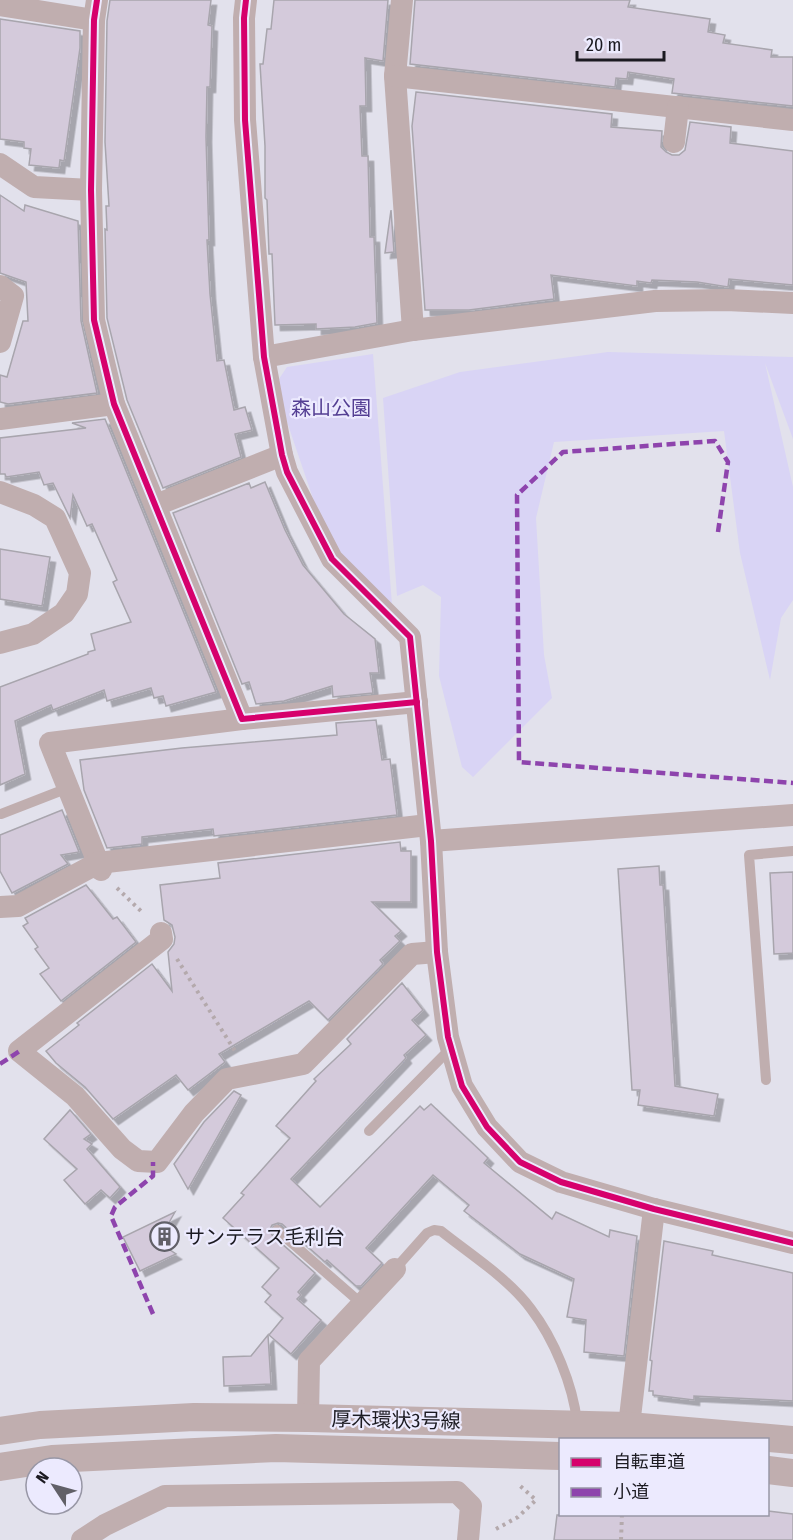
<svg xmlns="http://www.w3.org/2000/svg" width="793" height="1540" font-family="'Fira Sans Condensed','Noto Sans JP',sans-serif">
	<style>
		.green { fill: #d9d4f5 }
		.building { fill: #d4cadb; stroke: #a8a5ad; stroke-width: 1.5; filter: url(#shadow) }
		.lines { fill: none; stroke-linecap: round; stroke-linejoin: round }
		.path { stroke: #b4a9ac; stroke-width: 4; stroke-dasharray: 3 4.5; stroke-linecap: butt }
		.service { stroke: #c0aeaf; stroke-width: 10 }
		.minor { stroke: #c0aeaf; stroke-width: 22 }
		.tertiary { stroke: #c0aeaf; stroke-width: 28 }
		.quiet { stroke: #8e44ad; stroke-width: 4.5; stroke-dasharray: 9 4.5; stroke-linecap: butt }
		.cycleway-casing { stroke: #eceafe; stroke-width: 10 }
		.cycleway { stroke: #d6006c; stroke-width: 6 }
		.labels { text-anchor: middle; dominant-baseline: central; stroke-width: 4.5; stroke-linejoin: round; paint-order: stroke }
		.park-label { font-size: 20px; fill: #543f93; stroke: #eceafe }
		.poi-label { font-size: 20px; fill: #1b1a21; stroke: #eceafe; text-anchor: start }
		.street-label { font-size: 20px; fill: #1b1a21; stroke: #eceafe }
	</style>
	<defs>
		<filter id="shadow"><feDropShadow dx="5.5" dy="5.5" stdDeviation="0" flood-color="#0004"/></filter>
	</defs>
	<rect width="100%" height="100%" fill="#e2e1ec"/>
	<g class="green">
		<path d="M608 352 793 357V439L765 363 793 487V600L781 618 770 680 740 553 724 431 554 442 536 518 544 655 552 698 473 777 462 767 439 676 441 597 423 585 397 596 383 398 460 372Z"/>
		<path d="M373 354 392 605 336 551 320 519 284 413 279 379 287 367Z"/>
	</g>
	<g class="building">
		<path d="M110 0H211L208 25 212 26 210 87H207L206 137 209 240H207L210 294 217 361 224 360 234 410 245 407 252 430 235 434 241 457 163 488 127 400 107 318 105 229 107 230 106 206H109L105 142 107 21Z"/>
		<path d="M274 0H388L383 61 365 58 366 106H360L362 156H368L370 237H374L377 323 355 327 316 329V324L275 325 272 254H269L267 200 265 198V146L260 64H263L267 29H271Z"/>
		<path d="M415 0H630L628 7 710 19 708 32 725 35 723 43 772 50 771 57H793V106L672 93 674 79 628 72 627 79 616 78 615 87 410 64Z"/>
		<path d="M0 19 80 31V48L64 161 60 160 59 168 29 165 31 149 24 148V142L0 139Z"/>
		<path d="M416 92 612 114 611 127 662 131 661 147 666 152 672 155H679L685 150 690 122 731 127 730 143 793 151V285L729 279 728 287 697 282 652 280 651 283 637 281V286L551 275 554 299 469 310H425L412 126Z"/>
		<path d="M0 195 24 211 25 205 78 221 81 321 97 393 8 404 0 402V375L7 377 23 321H28L26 282 0 273Z"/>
		<path d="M391 210 394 252 385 253Z"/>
		<path d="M105 419 216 692 166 706 163 696 154 698 151 688 107 701 104 690 53 710 51 705 15 721 25 774 0 785V687L88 654V652L95 650 91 634 131 622 113 582 117 580 92 524 87 526 73 495 70 518 53 483 44 485 39 472 6 477 5 474H0V438L86 428 72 423Z"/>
		<path d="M265 482 285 530 303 565 344 614 375 639 379 673H370L373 693 333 697 332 686 284 701 256 704 249 682 242 684 173 513 249 483 251 488Z"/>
		<path d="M0 549 50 557 42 606 0 599Z"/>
		<path d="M376 720 382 760 390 759 397 815 214 836 213 829 142 837V844L107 848 84 790 80 760 182 748 337 735 336 723Z"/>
		<path d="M62 810 79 852 61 855 68 864 12 893 0 871V835Z"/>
		<path d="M400 842 401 851H411V902H372L401 931 395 936 400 941 380 960 383 964 328 1020 309 1001 219 1054 225 1062 188 1090 176 1075 113 1119 85 1087 56 1063 46 1051 79 1025 77 1023 152 964 172 991 168 952 174 944 175 937 172 925 164 920 160 885 220 878 218 863Z"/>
		<path d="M659 866 660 885H663L675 1086 718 1094 714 1116 638 1105 640 1090H632L618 869Z"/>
		<path d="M793 872V953L774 954 770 873Z"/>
		<path d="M86 885 113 919 117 917 136 942 61 1001 40 974 49 968 35 949 38 947 23 926 28 923 25 918Z"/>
		<path d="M402 983 423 1010 412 1020 426 1035 404 1055 406 1058 291 1179 320 1207 420 1106 424 1110 431 1104 488 1158 484 1163 552 1219 556 1212 609 1237 610 1230 637 1236 624 1356 584 1352 586 1320 567 1317 574 1279 520 1254 464 1211 469 1205 433 1175 366 1248 382 1263 361 1286H356L327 1260 325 1262 282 1224 278 1223 272 1225 270 1229 272 1235 315 1273 298 1292 301 1295 297 1299 321 1320 291 1354 269 1335 283 1318 265 1302 271 1295 262 1287 279 1268 223 1218 244 1195 241 1193 290 1138 276 1126 316 1081 314 1079 351 1044 347 1039Z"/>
		<path d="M234 1091 241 1095 188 1189 174 1164 204 1122Z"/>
		<path d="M70 1110 91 1134 84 1139 92 1144 87 1149 120 1187 110 1198 101 1190 85 1204 64 1180 77 1169 44 1139Z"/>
		<path d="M175 1212 158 1242 176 1254 140 1271 123 1237Z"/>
		<path d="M664 1241 713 1251 712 1255 793 1273V1401L694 1396V1400L653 1395V1391H649L652 1361 650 1360Z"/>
		<path d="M268 1335 271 1384 224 1386 223 1357 251 1356Z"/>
		<path d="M768 1511 793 1514V1540H554L557 1515H768Z"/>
	</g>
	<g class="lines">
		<g class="path">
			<path d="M117 888 144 914"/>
			<path d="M177 959 235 1051"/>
			<path d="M496 1529 518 1517 536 1500 519 1485"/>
			<path d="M621 1540 622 1514"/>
		</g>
		<g class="service">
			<path d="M1 814 68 788"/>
			<path d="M766 1080 749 855 793 851"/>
			<path d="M369 1131 450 1049"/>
			<path d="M277 1230 362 1304"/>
			<path d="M395 1269 427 1233 434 1230 441 1231C471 1255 508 1278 531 1309 554 1339 573 1385 577 1422"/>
		</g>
		<g class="minor">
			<path d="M97 0 94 20 91 190 94 320 114 404 242 719 417 702"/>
			<path d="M246 0 244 18 245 120 264 357 282 455 287 472 332 559 410 637 431 841 437 952 448 1037 462 1086 487 1127 520 1162 561 1182 654 1209 793 1243"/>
			<path d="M402 0 395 76 413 330"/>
			<path d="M0 5 94 20"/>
			<path d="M395 76 793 120"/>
			<path d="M674 142 678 107"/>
			<path d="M0 164 34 187 91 190"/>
			<path d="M0 286 13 296 0 342"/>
			<path d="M264 357 413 330 655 301 726 300 793 303"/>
			<path d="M0 419 114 404"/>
			<path d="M0 492 34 505 55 518 80 573 77 594 64 613 33 634 0 643"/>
			<path d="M156 505 282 455"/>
			<path d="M431 841 793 815"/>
			<path d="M101 870 50 743 242 719"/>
			<path d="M0 907 18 906 98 863 428 825"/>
			<path d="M161 933 162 939 19 1051 75 1096 122 1149 138 1161 157 1162 194 1113 227 1079 303 1064 412 954 437 952"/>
			<path d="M308 1418 309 1361 395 1269"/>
			<path d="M629 1426 654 1209"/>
			<path d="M82 1540 105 1525 165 1496 457 1492 471 1506 468 1540"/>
		</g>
		<g class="tertiary">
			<path d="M0 1431 40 1425 194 1417 308 1418 629 1426 793 1440"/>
			<path d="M0 1467 52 1459 276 1448 560 1456"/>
			<path d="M768 1470 793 1473"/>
		</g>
		<g class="quiet">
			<path d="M718 532 728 462 715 441 563 452 517 495 519 762 793 783"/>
			<path d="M0 1064 21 1050"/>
			<path d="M153 1314 111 1216 115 1207 153 1176V1162"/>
		</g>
		<defs>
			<g id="cycleway">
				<path d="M97 0 94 20 91 190 94 320 114 404 242 719 417 702"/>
				<path d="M246 0 244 18 245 120 264 357 282 455 287 472 332 559 410 637 431 841 437 952 448 1037 462 1086 487 1127 520 1162 561 1182 654 1209 793 1243"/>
			</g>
		</defs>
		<use href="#cycleway" class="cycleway-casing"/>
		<use href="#cycleway" class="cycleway"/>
	</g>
	<defs>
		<symbol id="building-ring" viewBox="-11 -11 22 22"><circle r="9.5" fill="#eceafe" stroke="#616068" stroke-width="1.5"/><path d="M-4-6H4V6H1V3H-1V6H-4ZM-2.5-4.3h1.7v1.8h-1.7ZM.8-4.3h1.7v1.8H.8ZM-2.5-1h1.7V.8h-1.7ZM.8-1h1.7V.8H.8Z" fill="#616068"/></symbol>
	</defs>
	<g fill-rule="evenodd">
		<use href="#building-ring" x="148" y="1220" width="33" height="33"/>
	</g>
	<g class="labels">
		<g class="park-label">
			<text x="331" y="408">森山公園</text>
		</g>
		<g class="poi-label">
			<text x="185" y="1237">サンテラス毛利台</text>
		</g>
		<g class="street-label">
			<text transform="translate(396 1420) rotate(1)">厚木環状3号線</text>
		</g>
	</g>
	<rect x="559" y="1438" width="210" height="78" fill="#eceafe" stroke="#9897a6" stroke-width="1.5"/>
	<rect x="571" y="1458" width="30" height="9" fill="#d6006c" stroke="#9897a6" stroke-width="1.5"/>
	<text x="613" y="1468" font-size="18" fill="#1b1a21">自転車道</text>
	<rect x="571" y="1488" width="30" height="9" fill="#8e44ad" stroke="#9897a6" stroke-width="1.5"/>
	<text x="613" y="1498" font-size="18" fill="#1b1a21">小道</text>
	<g transform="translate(54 1486) rotate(306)"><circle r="28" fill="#eceafe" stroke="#9897a6" stroke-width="1.5"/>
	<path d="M0-4.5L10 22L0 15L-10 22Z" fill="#616068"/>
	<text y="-9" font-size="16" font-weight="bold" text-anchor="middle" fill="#1b1a21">N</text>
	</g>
	<path d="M577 51v9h87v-9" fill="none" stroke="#1b1a21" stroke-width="3"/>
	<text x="586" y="51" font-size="18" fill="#1b1a21" stroke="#eceafe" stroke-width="4.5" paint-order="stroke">20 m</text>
</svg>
